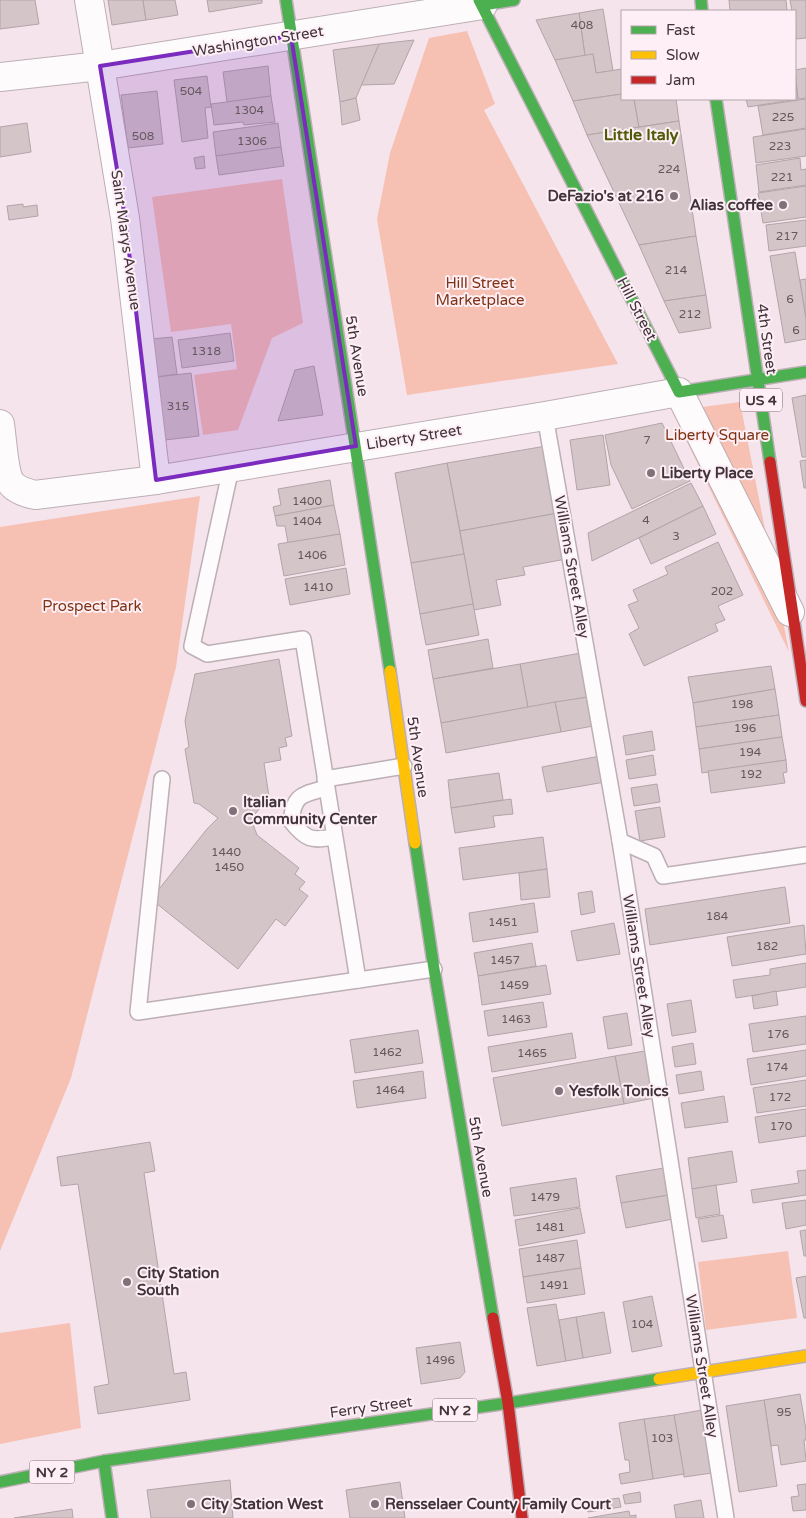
<svg xmlns="http://www.w3.org/2000/svg" width="806" height="1518" font-family="'Varela Round',sans-serif">
	<style>
		.green { fill: #f6c0b3 }
		.building { fill: #d3c5c8; stroke: #b2a4a8 }
		.lines { fill: none; stroke-linecap: round; stroke-linejoin: round }
		.lane-casing { stroke: #bcafb5; stroke-width: 18 }
		.street-casing { stroke: #bcafb5; stroke-width: 30 }
		.fast-casing { stroke: #bcafb5; stroke-width: 14 }
		.slow-casing { stroke: #bcafb5; stroke-width: 14 }
		.jam-casing { stroke: #bcafb5; stroke-width: 14 }
		.lane { stroke: #fefbfc; stroke-width: 15 }
		.street { stroke: #fefbfc; stroke-width: 28 }
		.fast { stroke: #4caf50; stroke-width: 11 }
		.slow { stroke: #ffc107; stroke-width: 11 }
		.jam { stroke: #c62828; stroke-width: 11 }
		.marked { fill: #7b2cbf; fill-opacity: 0.2; stroke: #7b2cbf; stroke-width: 4; stroke-linejoin: round }
		.poi-dot { fill: #807178; stroke: #fdeff5; stroke-width: 2 }
		.labels { text-anchor: middle; dominant-baseline: central; stroke-width: 4; stroke-linejoin: round; paint-order: stroke }
		.number-label { font-size: 12px; fill: #65585d }
		.shield { fill: #fdeff5; stroke: #796b71; stroke-width: 1 }
		.shield-label { font-size: 14px; font-weight: bold; fill: #403339 }
		.street-label { font-size: 15px; fill: #403339; stroke: #fdeff5 }
		.poi-label { font-size: 15px; font-weight: bold; fill: #403339; stroke: #fdeff5; text-anchor: start }
		.park-label { font-size: 15px; fill: #7f3313; stroke: #fdeff5 }
		.neighbourhood-label { font-size: 16px; font-weight: bold; fill: #4f5a06; stroke: #fdeff5 }
	</style>
	<rect width="100%" height="100%" fill="#f6e4ec"/>
	<g class="green">
		<path d="M467 31 495 104 484 110 618 364 407 395 377 219 390 153 429 38Z"/>
		<path d="M282 179 303 323 272 338 238 430 203 435 194 375 237 369 231 324 171 332 152 197Z"/>
		<path d="M740 402 789 652 672 411Z"/>
		<path d="M200 496 176 667 71 1078 0 1251V527Z"/>
		<path d="M788 1251 797 1318 706 1330 698 1262Z"/>
		<path d="M70 1323 81 1428 0 1444V1333Z"/>
	</g>
	<g class="building">
		<path d="M0 0H35L39 24 0 29Z"/>
		<path d="M108 0H143L146 20 112 25Z"/>
		<path d="M143 0H175L178 15 146 20Z"/>
		<path d="M207 0H262V3L209 12Z"/>
		<path d="M729 0H786L787 11H730Z"/>
		<path d="M790 0H806V38L796 39 795 11H792Z"/>
		<path d="M603 9 613 71 596 73 593 54 585 56 579 13Z"/>
		<path d="M579 13 585 56 555 60 536 20Z"/>
		<path d="M414 40 394 84 361 85 379 44Z"/>
		<path d="M379 44 356 98 340 102 333 50Z"/>
		<path d="M593 54 596 73 622 69V94L573 101 555 60Z"/>
		<path d="M268 66 271 96 227 102 223 72Z"/>
		<path d="M806 68V98L798 99 795 70Z"/>
		<path d="M207 76 211 107 205 108 208 138 182 142 174 80Z"/>
		<path d="M795 78 798 99 748 107 746 99H795Z"/>
		<path d="M157 91 163 144 128 148 121 95Z"/>
		<path d="M622 94V99H634L639 127 587 135 573 101Z"/>
		<path d="M271 96 275 122 244 125 243 122 214 125 211 104Z"/>
		<path d="M356 98 360 120 342 125 340 102Z"/>
		<path d="M634 99H676L679 121 639 127Z"/>
		<path d="M806 99V128L763 135 758 106Z"/>
		<path d="M679 121 696 236 639 245 587 135Z"/>
		<path d="M27 123 31 152 0 157V127Z"/>
		<path d="M278 123 281 147 216 156 213 132Z"/>
		<path d="M806 129V156L756 163 753 137Z"/>
		<path d="M281 147 284 166 219 175 216 156Z"/>
		<path d="M204 156 205 168 196 169 194 158Z"/>
		<path d="M800 158 801 170 806 169V185L759 192 756 165Z"/>
		<path d="M806 186V217L763 223 758 193Z"/>
		<path d="M23 204V207L37 205 38 216 9 220 7 206Z"/>
		<path d="M806 220V246L769 251 766 225Z"/>
		<path d="M696 236 706 295 664 301 639 245Z"/>
		<path d="M795 252 806 318V339L785 343 770 256Z"/>
		<path d="M806 279V318L800 280Z"/>
		<path d="M706 295 711 328 679 333 664 301Z"/>
		<path d="M230 333 234 361 182 368 178 340Z"/>
		<path d="M172 337 177 374 157 377 152 339Z"/>
		<path d="M314 366 323 415 278 421 295 370Z"/>
		<path d="M191 373 199 436 165 440 157 377Z"/>
		<path d="M806 395V457H802L792 398Z"/>
		<path d="M662 423 690 481 632 509 611 465 605 435Z"/>
		<path d="M603 435 610 485 577 490 570 440Z"/>
		<path d="M546 446 558 513 460 531 447 463Z"/>
		<path d="M806 460V488H804L800 461Z"/>
		<path d="M447 463 464 554 411 563 395 473Z"/>
		<path d="M330 480 334 505 275 516 273 507 281 505 278 489Z"/>
		<path d="M691 483 703 506 592 561 588 533Z"/>
		<path d="M334 505 340 534 288 543 285 526H277L275 516Z"/>
		<path d="M703 506 716 534 651 564 639 538Z"/>
		<path d="M558 513 566 559 523 567 525 575 496 580 501 605 474 610 460 531Z"/>
		<path d="M340 534 345 565 284 576 278 544Z"/>
		<path d="M718 542 743 595 718 606 725 620 715 624 718 631 644 666 629 634 639 628 628 605 638 601 633 590 668 574 665 567Z"/>
		<path d="M464 554 473 604 420 614 411 563Z"/>
		<path d="M346 568 350 594 290 605 285 579Z"/>
		<path d="M473 604 479 635 426 645 420 614Z"/>
		<path d="M488 639 493 668 433 679 428 650Z"/>
		<path d="M581 653 588 697 528 708 520 664Z"/>
		<path d="M279 659 292 736 285 738 287 746 279 748 281 760 264 763 269 797 251 819 257 835 299 868 295 874 305 882 299 889 308 896 285 926 276 919 238 969 151 899 207 829 218 818 199 804 194 803 185 749 189 747 185 721 195 674Z"/>
		<path d="M520 664 528 708 441 723 433 679Z"/>
		<path d="M771 666 775 689 693 703 688 677Z"/>
		<path d="M775 689 779 715 696 727 693 703Z"/>
		<path d="M588 697 593 726 561 732 555 702Z"/>
		<path d="M555 702 561 732 446 753 441 723Z"/>
		<path d="M779 715 782 737 699 749 696 727Z"/>
		<path d="M652 731 655 750 626 755 623 736Z"/>
		<path d="M782 737 786 760 702 773 699 749Z"/>
		<path d="M653 755 656 775 629 779 626 760Z"/>
		<path d="M600 756 605 782 547 792 542 767Z"/>
		<path d="M786 760 787 772 783 773 785 783 711 793 708 771Z"/>
		<path d="M499 773 503 800 451 808 448 780Z"/>
		<path d="M657 784 660 802 634 806 631 788Z"/>
		<path d="M511 799 513 814 493 816 495 827 455 833 451 808Z"/>
		<path d="M660 807 665 837 640 841 635 811Z"/>
		<path d="M543 837 547 869 463 880 459 848Z"/>
		<path d="M547 869 550 897 521 900 519 873Z"/>
		<path d="M785 887 790 923 650 945 645 909Z"/>
		<path d="M592 891 595 912 581 915 578 893Z"/>
		<path d="M534 903 538 932 473 942 469 913Z"/>
		<path d="M614 923 620 954 577 961 571 931Z"/>
		<path d="M804 925 806 954 732 966 727 937Z"/>
		<path d="M532 943 536 966 478 976 474 953Z"/>
		<path d="M806 963V987L736 998 733 980 770 975V969Z"/>
		<path d="M546 965 551 994 482 1005 478 976Z"/>
		<path d="M776 991 778 1005 754 1009 752 996Z"/>
		<path d="M691 1000 696 1032 672 1036 667 1004Z"/>
		<path d="M543 1002 547 1027 488 1036 484 1011Z"/>
		<path d="M627 1013 632 1045 608 1049 603 1017Z"/>
		<path d="M806 1016V1044L753 1052 749 1024Z"/>
		<path d="M418 1030 423 1063 355 1073 350 1040Z"/>
		<path d="M572 1033 576 1058 492 1072 488 1047Z"/>
		<path d="M693 1043 696 1064 675 1067 672 1047Z"/>
		<path d="M806 1050V1076L751 1085 747 1059Z"/>
		<path d="M645 1051 654 1098 624 1104 615 1056Z"/>
		<path d="M615 1056 624 1104 502 1126 493 1078Z"/>
		<path d="M423 1071 426 1098 357 1108 353 1081Z"/>
		<path d="M701 1071 704 1090 679 1094 676 1075Z"/>
		<path d="M806 1080V1106L757 1113 753 1088Z"/>
		<path d="M724 1096 728 1122 685 1128 681 1103Z"/>
		<path d="M806 1109V1136L759 1143 755 1117Z"/>
		<path d="M150 1142 155 1171 144 1173 174 1374 186 1372 190 1400 98 1414 94 1387 109 1384 78 1184 61 1186 57 1157Z"/>
		<path d="M732 1151 737 1182 692 1189 688 1158Z"/>
		<path d="M664 1168 669 1195 621 1203 616 1176Z"/>
		<path d="M806 1170V1195L753 1203 751 1190 799 1183 797 1171Z"/>
		<path d="M576 1178 580 1207 514 1216 510 1188Z"/>
		<path d="M716 1185 720 1214 696 1218 692 1189Z"/>
		<path d="M669 1195 673 1219 626 1228 621 1203Z"/>
		<path d="M806 1200V1225L786 1229 782 1203Z"/>
		<path d="M580 1208 585 1233 519 1246 515 1220Z"/>
		<path d="M723 1215 727 1238 702 1242 698 1219Z"/>
		<path d="M806 1230V1256H804L800 1231Z"/>
		<path d="M577 1240 581 1268 523 1277 519 1249Z"/>
		<path d="M581 1268 585 1294 527 1303 523 1277Z"/>
		<path d="M806 1276V1318H804L796 1278Z"/>
		<path d="M652 1296 662 1346 632 1352 623 1302Z"/>
		<path d="M556 1304 566 1361 537 1366 527 1308Z"/>
		<path d="M604 1312 611 1353 583 1358 576 1317Z"/>
		<path d="M576 1317 583 1358 566 1361 559 1320Z"/>
		<path d="M460 1342 465 1372 460 1378 421 1384 416 1348Z"/>
		<path d="M800 1394 806 1430V1440H804L806 1461 781 1465 778 1445 771 1446 764 1400Z"/>
		<path d="M764 1400 777 1486 739 1492 726 1406Z"/>
		<path d="M702 1410 712 1473 684 1477 674 1415Z"/>
		<path d="M674 1415 684 1474 653 1479 644 1419Z"/>
		<path d="M644 1419 653 1479 621 1484 619 1474 630 1472 629 1460H625L619 1423Z"/>
		<path d="M230 1480 233 1518H151L147 1490Z"/>
		<path d="M400 1482 405 1518H350L346 1490Z"/>
		<path d="M806 1484V1510L793 1511 791 1497 799 1496 797 1485Z"/>
		<path d="M640 1492 641 1502 625 1504 623 1495Z"/>
		<path d="M619 1498 621 1507 588 1512 586 1503Z"/>
		<path d="M701 1500 704 1518H676L674 1505Z"/>
		<path d="M72 1509 73 1518H14Z"/>
		<path d="M629 1511 630 1516 636 1515V1518H588Z"/>
	</g>
	<g class="lines">
		<defs>
			<g id="lane">
				<path d="M545 416 620 841 726 1518"/>
				<path d="M231 468 192 646 207 654 303 639 358 980"/>
				<path d="M162 779 138 1012 434 969"/>
				<path d="M325 779 404 766"/>
				<path d="M326 788C302 795 294 794 291 821 306 840 311 841 334 837"/>
				<path d="M620 841 654 856 663 876 806 855"/>
			</g>
			<g id="street">
				<path d="M89 0 125 218 156 480"/>
				<path d="M0 77 100 66 483 5"/>
				<path d="M0 424C2 437 4 474 11 483 16 490 27 493 35 495L156 480 545 416 679 392 790 612"/>
			</g>
			<g id="fast">
				<path d="M286 0 390 671"/>
				<path d="M479 0 679 392 806 372"/>
				<path d="M701 0 702 11"/>
				<path d="M483 5 514 0"/>
				<path d="M716 99 770 462"/>
				<path d="M415 843 434 969 493 1318"/>
				<path d="M104 1461 112 1518"/>
				<path d="M0 1482 104 1461 508 1403 659 1379"/>
			</g>
			<g id="slow">
				<path d="M390 671 415 843"/>
				<path d="M659 1379 806 1356"/>
			</g>
			<g id="jam">
				<path d="M770 462 806 701"/>
				<path d="M493 1318 508 1403 522 1518"/>
			</g>
		</defs>
		<use href="#lane" class="lane-casing"/>
		<use href="#street" class="street-casing"/>
		<use href="#fast" class="fast-casing"/>
		<use href="#slow" class="slow-casing"/>
		<use href="#jam" class="jam-casing"/>
		<use href="#lane" class="lane"/>
		<use href="#street" class="street"/>
		<use href="#fast" class="fast"/>
		<use href="#slow" class="slow"/>
		<use href="#jam" class="jam"/>
	</g>
	<path class="marked" d="M291 36 356 446 156 480 125 218 100 66Z"/>
	<g class="poi-dot">
		<circle cx="674" cy="196" r="5"/>
		<circle cx="783" cy="205" r="5"/>
		<circle cx="651" cy="473" r="5"/>
		<circle cx="233" cy="811" r="5"/>
		<circle cx="559" cy="1091" r="5"/>
		<circle cx="127" cy="1282" r="5"/>
		<circle cx="191" cy="1504" r="5"/>
		<circle cx="375" cy="1504" r="5"/>
	</g>
	<g class="labels">
		<g class="number-label">
			<text x="582" y="25">408</text>
			<text x="191" y="91">504</text>
			<text x="249" y="110">1304</text>
			<text x="783" y="117">225</text>
			<text x="143" y="136">508</text>
			<text x="252" y="141">1306</text>
			<text x="780" y="146">223</text>
			<text x="669" y="169">224</text>
			<text x="782" y="177">221</text>
			<text x="787" y="236">217</text>
			<text x="676" y="270">214</text>
			<text x="790" y="299">6</text>
			<text x="690" y="314">212</text>
			<text x="796" y="330">6</text>
			<text x="206" y="351">1318</text>
			<text x="178" y="406">315</text>
			<text x="647" y="440">7</text>
			<text x="307" y="501">1400</text>
			<text x="646" y="520">4</text>
			<text x="307" y="521">1404</text>
			<text x="676" y="536">3</text>
			<text x="312" y="555">1406</text>
			<text x="318" y="587">1410</text>
			<text x="722" y="591">202</text>
			<text x="742" y="704">198</text>
			<text x="745" y="728">196</text>
			<text x="750" y="752">194</text>
			<text x="751" y="774">192</text>
			<text x="226" y="852">1440</text>
			<text x="229" y="867">1450</text>
			<text x="717" y="916">184</text>
			<text x="503" y="922">1451</text>
			<text x="767" y="946">182</text>
			<text x="505" y="960">1457</text>
			<text x="514" y="985">1459</text>
			<text x="516" y="1019">1463</text>
			<text x="778" y="1034">176</text>
			<text x="387" y="1052">1462</text>
			<text x="532" y="1053">1465</text>
			<text x="777" y="1067">174</text>
			<text x="390" y="1090">1464</text>
			<text x="780" y="1097">172</text>
			<text x="781" y="1126">170</text>
			<text x="545" y="1197">1479</text>
			<text x="550" y="1227">1481</text>
			<text x="550" y="1258">1487</text>
			<text x="554" y="1285">1491</text>
			<text x="642" y="1324">104</text>
			<text x="440" y="1360">1496</text>
			<text x="784" y="1412">95</text>
			<text x="662" y="1438">103</text>
		</g>
		<g class="shield">
			<rect x="740" y="388.5" width="42" height="23" rx="4"/>
			<rect x="432.5" y="1398.5" width="45" height="23" rx="4"/>
			<rect x="29.5" y="1460.5" width="45" height="23" rx="4"/>
		</g>
		<g class="shield-label">
			<text x="761" y="400">US 4</text>
			<text x="455" y="1410">NY 2</text>
			<text x="52" y="1472">NY 2</text>
		</g>
		<g class="street-label">
			<text transform="translate(258 41) rotate(-9)">Washington Street</text>
			<text transform="translate(126 240) rotate(82)">Saint Marys Avenue</text>
			<text transform="translate(637 309) rotate(63)">Hill Street</text>
			<text transform="translate(767 339) rotate(82)">4th Street</text>
			<text transform="translate(357 356) rotate(81)">5th Avenue</text>
			<text transform="translate(414 437) rotate(-9)">Liberty Street</text>
			<text transform="translate(572 567) rotate(80)">Williams Street Alley</text>
			<text transform="translate(418 757) rotate(82)">5th Avenue</text>
			<text transform="translate(639 966) rotate(81)">Williams Street Alley</text>
			<text transform="translate(481 1157) rotate(80)">5th Avenue</text>
			<text transform="translate(702 1366) rotate(81)">Williams Street Alley</text>
			<text transform="translate(371 1407) rotate(-8)">Ferry Street</text>
		</g>
		<g class="poi-label">
			<text x="664" y="196" text-anchor="end">DeFazio's at 216</text>
			<text x="773" y="205" text-anchor="end">Alias coffee</text>
			<text x="661" y="473">Liberty Place</text>
			<text x="243" y="802">Italian<tspan x="243" dy="17">Community Center</tspan></text>
			<text x="569" y="1091">Yesfolk Tonics</text>
			<text x="137" y="1273">City Station<tspan x="137" dy="17">South</tspan></text>
			<text x="201" y="1504">City Station West</text>
			<text x="385" y="1504">Rensselaer County Family Court</text>
		</g>
		<g class="park-label">
			<text x="480" y="283">Hill Street<tspan x="480" dy="17">Marketplace</tspan></text>
			<text x="717" y="435">Liberty Square</text>
			<text x="92" y="606">Prospect Park</text>
		</g>
		<g class="neighbourhood-label">
			<text x="641" y="135">Little Italy</text>
		</g>
	</g>
	<rect x="621" y="10" width="175" height="90" fill="#fdeff5" stroke="#b1a4aa"/>
	<rect x="631" y="26" width="25" height="8" fill="#4caf50" stroke="#b1a4aa"/>
	<text x="666" y="35" font-size="15" fill="#403339">Fast</text>
	<rect x="631" y="51" width="25" height="8" fill="#ffc107" stroke="#b1a4aa"/>
	<text x="666" y="60" font-size="15" fill="#403339">Slow</text>
	<rect x="631" y="76" width="25" height="8" fill="#c62828" stroke="#b1a4aa"/>
	<text x="666" y="85" font-size="15" fill="#403339">Jam</text>
</svg>
